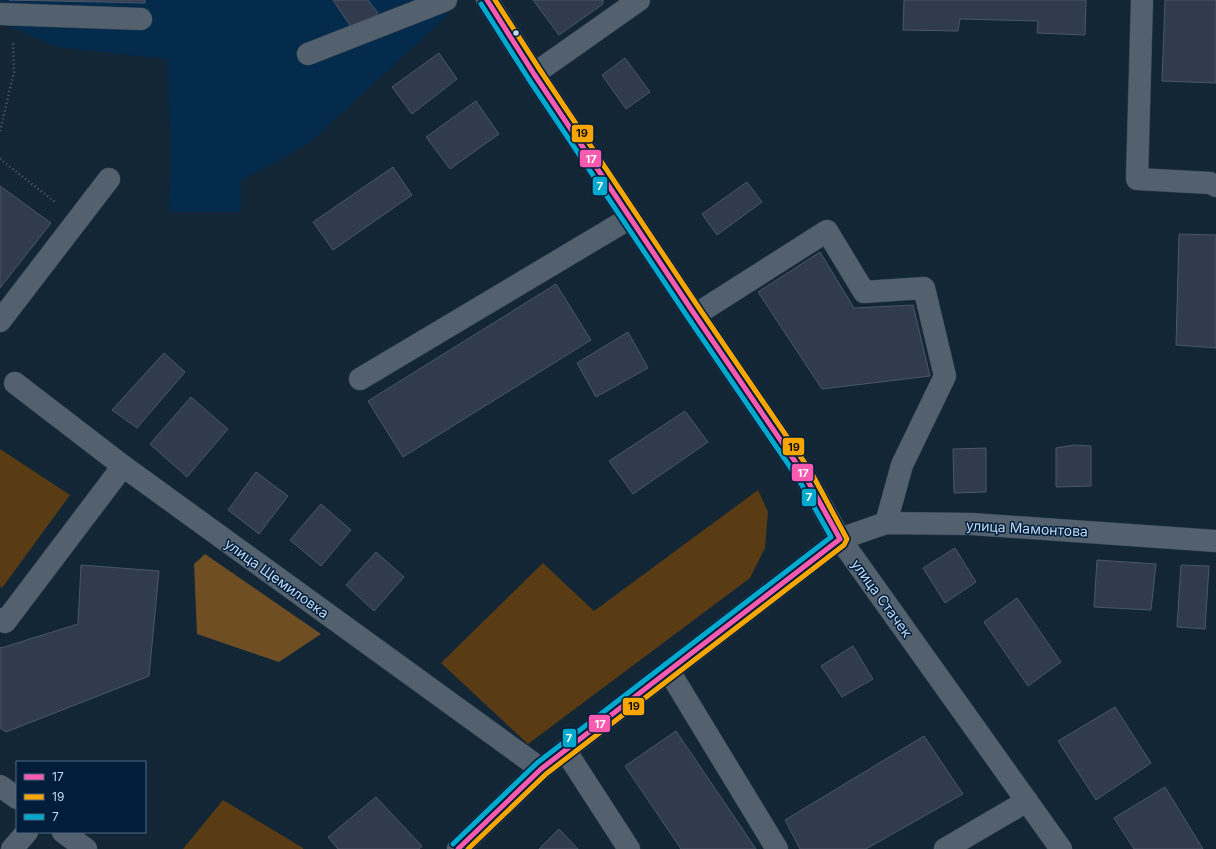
<svg xmlns="http://www.w3.org/2000/svg" width="1216" height="849" font-family="Inter,sans-serif">
	<style>
		.built { fill: #052b4c }
		.green { fill: #593c13 }
		.forest { fill: #6f4e23 }
		.building { fill: #303c4d; stroke: #4a5769 }
		.lines { fill: none; stroke-linecap: round; stroke-linejoin: round }
		.minor-casing { stroke: #314252; stroke-width: 23 }
		.path { stroke: #55626d; stroke-width: 2.5; stroke-dasharray: 1 3; stroke-linecap: butt }
		.minor { stroke: #53606d; stroke-width: 22 }
		.bus-1-casing { stroke: #001d3a; stroke-width: 8 }
		.bus-2-casing { stroke: #001d3a; stroke-width: 8 }
		.bus-3-casing { stroke: #001d3a; stroke-width: 8 }
		.bus-1 { stroke: #f75aaf; stroke-width: 5 }
		.bus-2 { stroke: #f7a600; stroke-width: 5 }
		.bus-3 { stroke: #00a9ce; stroke-width: 5 }
		.bus-dot { fill: #c2daf3; stroke: #001d3a; stroke-width: 1.5 }
		.labels { text-anchor: middle; dominant-baseline: central; stroke-width: 3; stroke-linejoin: round; paint-order: stroke }
		.street-label { font-size: 14px; fill: #c2daf3; stroke: #001d3a }
		.line-badge { stroke: #001d3a; stroke-width: 1.5 }
		.badge-label { font-size: 11px; text-anchor: middle; font-weight: bold; fill: #fff }
		.pale-badge-label { font-size: 11px; text-anchor: middle; font-weight: bold; fill: #111 }
	</style>
	<rect width="100%" height="100%" fill="#122636"/>
	<path class="built" d="M3 0H439L447 16 308 144 241 181V212H169L171 152 167 59 57 47 2 23Z"/>
	<g class="green">
		<path d="M0 449 70 495 2 588 0 586Z"/>
		<path d="M758 490 768 512 765 548 750 578 528 744 441 663 543 563 594 611Z"/>
		<path d="M223 800 303 848V849H183Z"/>
	</g>
	<path class="forest" d="M205 554 321 634 279 662 197 634 194 564Z"/>
	<g class="building">
		<path d="M9 0H145V3Z"/>
		<path d="M333 0H368L378 13 353 30Z"/>
		<path d="M533 0H603V4L559 35Z"/>
		<path d="M904 0H1086L1085 35 1037 33 1038 21 960 19 958 31 903 30Z"/>
		<path d="M1165 0H1216V83L1162 81Z"/>
		<path d="M439 53 457 79 412 114 392 87Z"/>
		<path d="M625 58 650 92 626 109 602 75Z"/>
		<path d="M476 101 499 134 450 169 426 137Z"/>
		<path d="M393 167 412 195 333 250 313 222Z"/>
		<path d="M747 182 762 202 717 235 702 214Z"/>
		<path d="M0 186 51 223 0 288Z"/>
		<path d="M1179 234 1216 235V348L1176 345Z"/>
		<path d="M820 252 854 308 913 305 930 376 822 389 758 292Z"/>
		<path d="M556 284 591 340 403 457 368 401Z"/>
		<path d="M628 332 648 368 596 397 577 363Z"/>
		<path d="M164 353 185 372 137 428 112 410Z"/>
		<path d="M191 397 228 429 187 477 150 444Z"/>
		<path d="M685 411 708 442 633 494 609 461Z"/>
		<path d="M1074 445 1091 446V486L1056 487V448Z"/>
		<path d="M986 448V492L954 493 953 449Z"/>
		<path d="M256 472 288 496 259 534 228 510Z"/>
		<path d="M321 504 351 530 321 566 290 540Z"/>
		<path d="M955 548 976 582 945 603 923 568Z"/>
		<path d="M376 552 404 577 374 611 346 585Z"/>
		<path d="M1097 560 1156 564 1151 610 1094 607Z"/>
		<path d="M81 565 159 571 149 676 6 732 0 728V647L1 648 78 624Z"/>
		<path d="M1181 565 1209 566 1205 629 1177 627Z"/>
		<path d="M1017 598 1061 662 1028 686 984 622Z"/>
		<path d="M853 646 873 679 842 697 821 666Z"/>
		<path d="M1115 707 1151 763 1096 800 1058 741Z"/>
		<path d="M676 731 756 849H681L625 766Z"/>
		<path d="M924 736 963 794 866 849H800L785 820Z"/>
		<path d="M1165 787 1203 849H1134L1114 818Z"/>
		<path d="M376 797 422 846 419 849H338L328 837Z"/>
		<path d="M559 829 578 849H539Z"/>
	</g>
	<g class="lines">
		<defs>
			<g id="minor">
				<path d="M487 0 534 74 695 315 805 476 840 539 1061 849"/>
				<path d="M1142 0 1137 179 1210 183 1216 186"/>
				<path d="M0 14 141 19"/>
				<path d="M308 54 446 0"/>
				<path d="M534 74 639 0"/>
				<path d="M695 315 827 231 864 292 924 288 945 376 902 465 886 523"/>
				<path d="M0 321 109 179"/>
				<path d="M360 379 630 218"/>
				<path d="M15 383 123 466 541 769"/>
				<path d="M0 619 5 622 123 466"/>
				<path d="M669 671 777 849"/>
				<path d="M565 750 629 849"/>
				<path d="M0 786 17 798"/>
				<path d="M63 832 86 849"/>
				<path d="M12 849 27 832"/>
				<path d="M458 849 541 769 840 539 886 523 972 524 1216 541"/>
				<path d="M945 849 1027 801"/>
			</g>
		</defs>
		<use href="#minor" class="minor-casing"/>
		<g class="path">
			<path d="M0 131 14 72 13 43"/>
			<path d="M0 159 55 202"/>
		</g>
		<use href="#minor" class="minor"/>
		<defs>
			<path id="bus-1" d="M458 849 541 769 840 539 805 476 695 315 534 74 487 0"/>
			<path id="bus-2" d="M468 849 546 774 844 545 847 539 811 472 701 311 540 70 495 0"/>
			<path id="bus-3" d="M453 844 537 763 831 537 799 480 689 319 528 78 481 4"/>
		</defs>
		<use href="#bus-1" class="bus-1-casing"/>
		<use href="#bus-2" class="bus-2-casing"/>
		<use href="#bus-3" class="bus-3-casing"/>
		<use href="#bus-1" class="bus-1"/>
		<use href="#bus-2" class="bus-2"/>
		<use href="#bus-3" class="bus-3"/>
	</g>
	<circle class="bus-dot" cx="516" cy="33" r="3.5"/>
	<g class="labels">
		<g class="street-label">
			<text transform="translate(1027 528) rotate(3)">улица Мамонтова</text>
			<text transform="translate(277 578) rotate(36)">улица Щемиловка</text>
			<text transform="translate(882 598) rotate(54)">улица Стачек</text>
		</g>
	</g>
	<g class="line-badge">
		<rect x="571" y="124" width="23" height="19" rx="4" fill="#f7a600"/>
		<rect x="579" y="149" width="23" height="19" rx="4" fill="#f75aaf"/>
		<rect x="592" y="176" width="16" height="20" rx="4" fill="#00a9ce"/>
		<rect x="782" y="437" width="23" height="19" rx="4" fill="#f7a600"/>
		<rect x="791" y="463" width="23" height="19" rx="4" fill="#f75aaf"/>
		<rect x="801" y="488" width="16" height="19" rx="4" fill="#00a9ce"/>
		<rect x="622" y="697" width="23" height="19" rx="4" fill="#f7a600"/>
		<rect x="588" y="714" width="23" height="19" rx="4" fill="#f75aaf"/>
		<rect x="562" y="728" width="15" height="20" rx="4" fill="#00a9ce"/>
	</g>
	<g class="badge-label">
		<text x="591" y="163">17</text>
		<text x="600" y="190">7</text>
		<text x="803" y="477">17</text>
		<text x="809" y="501">7</text>
		<text x="600" y="728">17</text>
		<text x="569" y="742">7</text>
	</g>
	<g class="pale-badge-label">
		<text x="582" y="137">19</text>
		<text x="794" y="451">19</text>
		<text x="634" y="710">19</text>
	</g>
	<rect x="16" y="761" width="130" height="72" fill="#001d3a" stroke="#4e6984"/>
	<rect x="24" y="774" width="20" height="6" fill="#f75aaf" stroke="#4e6984"/>
	<text x="52" y="781" font-size="12" fill="#c2daf3">17</text>
	<rect x="24" y="794" width="20" height="6" fill="#f7a600" stroke="#4e6984"/>
	<text x="52" y="801" font-size="12" fill="#c2daf3">19</text>
	<rect x="24" y="814" width="20" height="6" fill="#00a9ce" stroke="#4e6984"/>
	<text x="52" y="821" font-size="12" fill="#c2daf3">7</text>
</svg>
